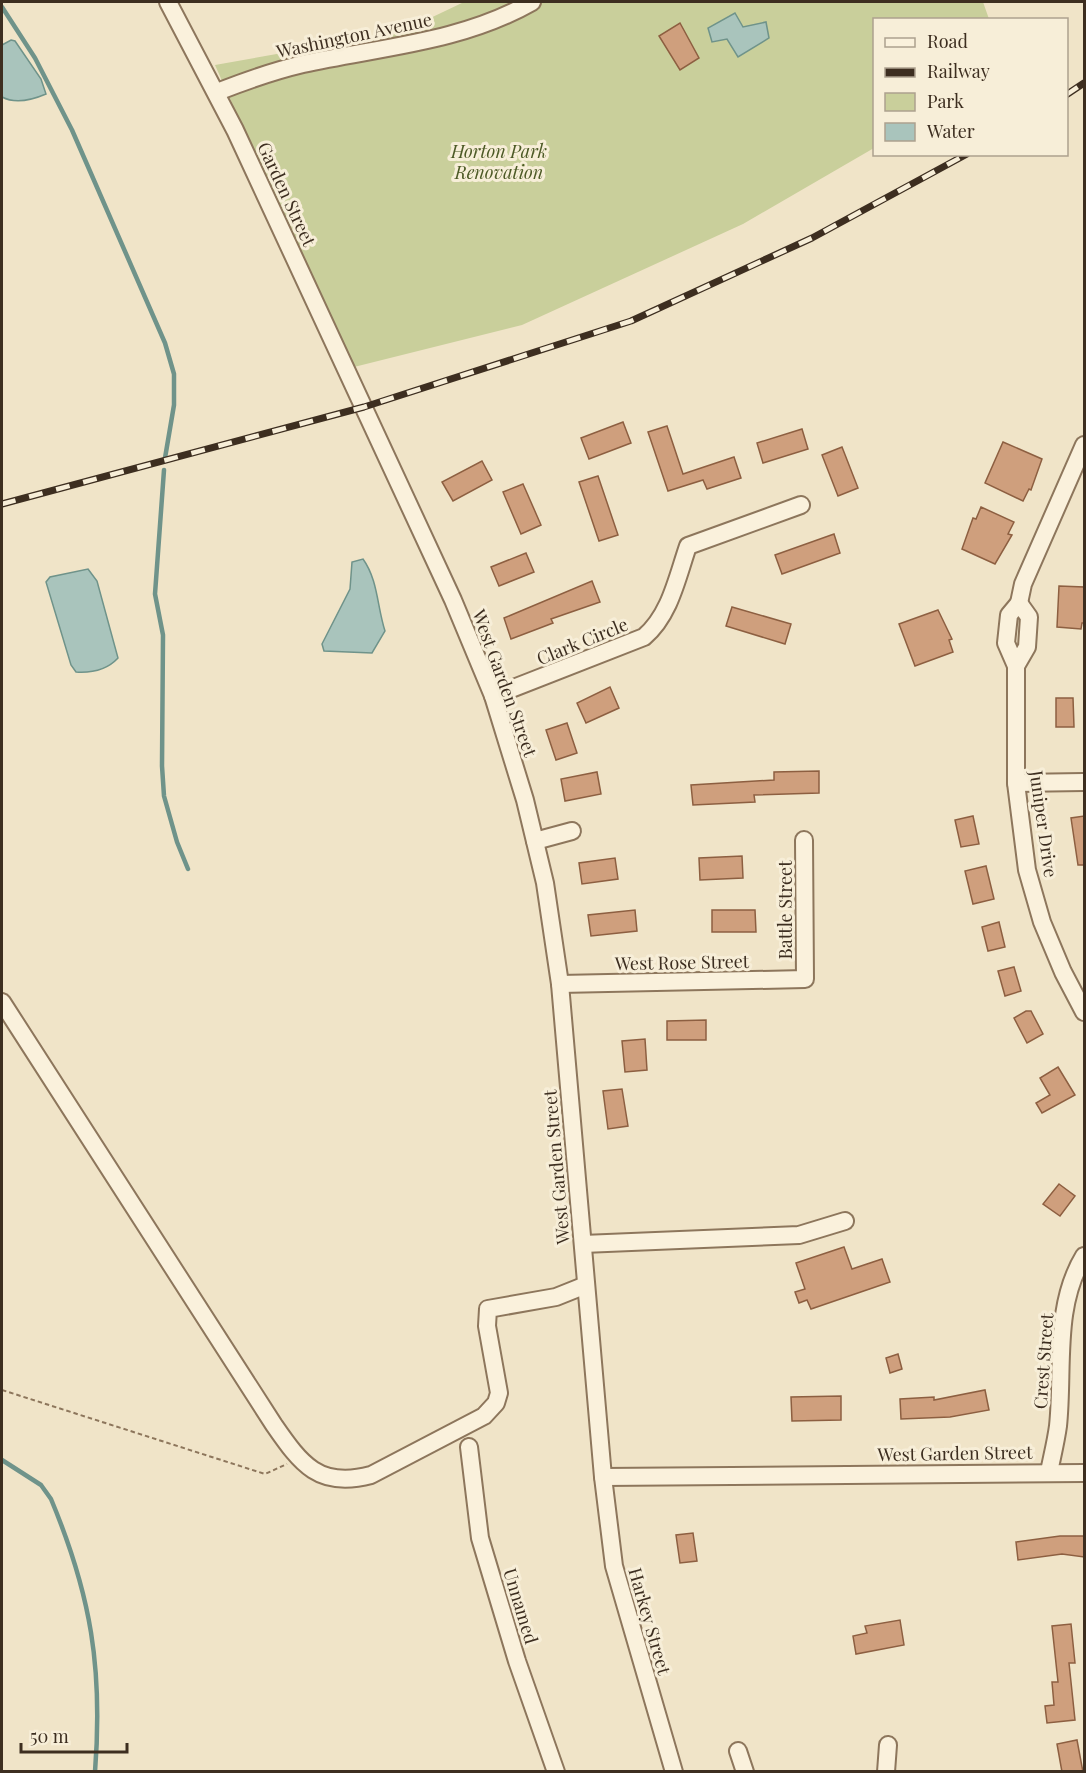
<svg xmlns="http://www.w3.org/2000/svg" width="1086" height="1773" font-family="'Playfair Display',serif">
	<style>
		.green { fill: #c9cf9b }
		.water { fill: #a9c4bc; stroke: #6f938a; stroke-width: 1.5 }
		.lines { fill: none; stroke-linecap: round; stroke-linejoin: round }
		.stream { stroke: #6f938a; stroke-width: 4.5 }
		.building { fill: #cf9f7d; stroke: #8d5f41; stroke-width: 1.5 }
		.minor-casing { stroke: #8d765c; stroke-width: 20 }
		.path { stroke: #8d765c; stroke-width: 2; stroke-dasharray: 4.5 3; stroke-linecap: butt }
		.minor { stroke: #faf1dc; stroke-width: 16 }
		.rail-casing { stroke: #3d2e20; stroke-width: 7 }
		.rail { stroke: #f7eed8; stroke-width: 4.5; stroke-dasharray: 14; stroke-linecap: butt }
		.labels { text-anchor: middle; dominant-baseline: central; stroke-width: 6; stroke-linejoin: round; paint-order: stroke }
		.street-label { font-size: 18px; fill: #3d2e20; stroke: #f7eed8 }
		.park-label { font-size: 18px; font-style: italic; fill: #4d5a26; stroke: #f7eed8 }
	</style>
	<rect width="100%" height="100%" fill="#f0e4c8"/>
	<path class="green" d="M464 2H983L989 19 874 20V148L743 224 522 325 350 368 215 65 401 32Z"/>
	<g class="water">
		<path d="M735 13 743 27 766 22 769 38 738 57 727 39 712 42 708 28Z"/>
		<path d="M11 40 15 41 41 79 46 94C32 100 15 104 2 97V45Z"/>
		<path d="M363 559C378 580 377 606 385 631L372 653 324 651 322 644 350 589 352 562Z"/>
		<path d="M88 569 97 581 118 658C107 670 92 673 76 672L71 665 46 582 50 577Z"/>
	</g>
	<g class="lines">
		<g class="stream">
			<path d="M2 7 35 58 72 130 165 343 174 374V405L165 458"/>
			<path d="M164 470 155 594 163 635 162 766 164 796 177 842 188 869"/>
			<path d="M2 1460 41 1485 51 1499C91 1595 103 1668 95 1772"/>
		</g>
	</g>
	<g class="building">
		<path d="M680 23 699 58 680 70 659 36Z"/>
		<path d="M623 422 631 443 589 459 581 438Z"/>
		<path d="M667 426 683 474 734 457 741 478 707 489 703 480 668 491 648 432Z"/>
		<path d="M802 429 808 449 763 463 757 443Z"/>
		<path d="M1003 442 1042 459 1031 490 1029 489 1023 501 985 483Z"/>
		<path d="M842 447 858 488 838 496 822 455Z"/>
		<path d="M482 461 492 480 453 501 442 482Z"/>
		<path d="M598 476 618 535 599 541 579 482Z"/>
		<path d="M523 484 541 525 521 534 503 492Z"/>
		<path d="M981 507 1014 522 1008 534 1012 535 995 564 962 549 973 518 976 519Z"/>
		<path d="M834 534 840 553 782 574 775 555Z"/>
		<path d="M526 553 534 572 499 586 491 567Z"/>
		<path d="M592 581 600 602 551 619 553 623 511 639 504 618Z"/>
		<path d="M1059 586 1084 587V623H1082L1081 629 1057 627Z"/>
		<path d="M732 607 791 624 785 644 726 626Z"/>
		<path d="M938 610 952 639 949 640 953 652 915 666 899 624Z"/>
		<path d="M610 687 619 708 586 723 577 703Z"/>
		<path d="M1056 698H1073L1074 727H1056Z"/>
		<path d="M567 723 577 753 556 760 546 730Z"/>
		<path d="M819 771V793L754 795 755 802 693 805 691 785 774 780V772Z"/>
		<path d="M597 772 601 794 565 801 561 779Z"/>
		<path d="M973 816 979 844 961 847 955 820Z"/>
		<path d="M1084 816V865H1078L1071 818Z"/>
		<path d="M742 856 743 878 700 880 699 858Z"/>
		<path d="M615 858 618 879 582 884 579 863Z"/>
		<path d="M986 866 994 899 973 904 965 871Z"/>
		<path d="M635 910 637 931 591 936 588 915Z"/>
		<path d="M712 910H755L756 932H712Z"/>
		<path d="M999 922 1005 947 988 951 982 927Z"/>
		<path d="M1014 967 1021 991 1005 996 998 971Z"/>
		<path d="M1026 1011H1031L1043 1034 1027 1043 1014 1018Z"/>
		<path d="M706 1020V1040H667V1021Z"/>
		<path d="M645 1039 647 1070 625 1072 622 1041Z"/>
		<path d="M1058 1067 1075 1095 1042 1113 1036 1103 1050 1095 1040 1078Z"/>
		<path d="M622 1089 628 1126 608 1129 603 1091Z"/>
		<path d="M1059 1184 1075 1196 1060 1216 1043 1204Z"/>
		<path d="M844 1247 852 1269 882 1259 890 1282 811 1309 807 1300 799 1303 795 1292 805 1289 796 1263Z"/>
		<path d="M898 1354 902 1369 890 1373 886 1358Z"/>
		<path d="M985 1390 989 1410 950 1417 901 1419 900 1399 934 1397V1400Z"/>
		<path d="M841 1396V1420L792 1421 791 1397Z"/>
		<path d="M693 1533 697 1561 680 1563 676 1535Z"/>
		<path d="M1060 1536H1084V1557L1062 1554 1018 1560 1016 1542Z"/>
		<path d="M900 1620 904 1645 856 1654 853 1636 867 1633 865 1626Z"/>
		<path d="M1071 1624 1075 1663H1069L1075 1720 1047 1723 1045 1706 1054 1705 1052 1682H1058L1052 1626Z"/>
		<path d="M1077 1740 1083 1772H1062L1057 1744Z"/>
	</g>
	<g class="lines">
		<defs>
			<g id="minor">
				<path d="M168 2 235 130 453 600 493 696 525 800 545 883 560 984 603 1477 614 1566 674 1772"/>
				<path d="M217 92C245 81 273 71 303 64 381 47 462 42 532 2"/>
				<path d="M1019 603 1023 584 1084 445"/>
				<path d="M1016 666 1027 647 1029 617 1019 603 1009 615 1006 643 1016 666V783L1027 870 1042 922 1063 972 1084 1012"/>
				<path d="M493 696 644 637C670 615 677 578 688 546L801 505"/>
				<path d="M1016 783 1084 782"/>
				<path d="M535 841 572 831"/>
				<path d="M560 984 805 979 804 840"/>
				<path d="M2 1002 274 1425C301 1464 319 1489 371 1475L484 1416 496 1403 499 1393 487 1326 488 1309 556 1297 586 1285"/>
				<path d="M583 1244 799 1235 845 1221"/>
				<path d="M469 1447 480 1538 517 1661 556 1772"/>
				<path d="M1049 1472C1052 1457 1056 1441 1058 1426 1064 1369 1053 1307 1084 1256"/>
				<path d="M603 1477 1084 1473"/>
				<path d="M738 1751 745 1772"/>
				<path d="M886 1772 888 1745"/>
			</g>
		</defs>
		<use href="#minor" class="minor-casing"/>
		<path class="path" d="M2 1390 265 1474 287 1464"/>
		<use href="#minor" class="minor"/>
		<defs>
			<g id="rail">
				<path d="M1066 95 1084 83"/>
				<path d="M2 504 364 407 631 321 812 238 967 154"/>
			</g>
		</defs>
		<use href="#rail" class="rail-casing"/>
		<use href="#rail" class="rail"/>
	</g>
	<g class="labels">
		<g class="street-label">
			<text transform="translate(354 35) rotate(-12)">Washington Avenue</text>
			<text transform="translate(287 194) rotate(65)">Garden Street</text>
			<text transform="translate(582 641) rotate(-22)">Clark Circle</text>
			<text transform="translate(505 683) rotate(70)">West Garden Street</text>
			<text transform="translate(1044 824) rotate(82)">Juniper Drive</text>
			<text transform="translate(785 910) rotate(-90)">Battle Street</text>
			<text transform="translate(682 962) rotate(-1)">West Rose Street</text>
			<text transform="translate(556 1167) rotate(-95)">West Garden Street</text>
			<text transform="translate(1043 1361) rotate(-86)">Crest Street</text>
			<text transform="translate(955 1453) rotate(-1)">West Garden Street</text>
			<text transform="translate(521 1606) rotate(73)">Unnamed</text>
			<text transform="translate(650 1621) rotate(74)">Harkey Street</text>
		</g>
		<g class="park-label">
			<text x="499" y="151">Horton Park<tspan x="499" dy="21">Renovation</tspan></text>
		</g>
	</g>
	<rect width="1086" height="1773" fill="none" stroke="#3d2e20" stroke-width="6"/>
	<rect x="873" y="18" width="195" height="138" fill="#f7eed8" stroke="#ada18e" stroke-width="1.5"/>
	<rect x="885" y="38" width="30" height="9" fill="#faf1dc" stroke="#ada18e" stroke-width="1.5"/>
	<text x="927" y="48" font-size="18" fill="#3d2e20">Road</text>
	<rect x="885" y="68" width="30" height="9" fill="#3d2e20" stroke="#ada18e" stroke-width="1.5"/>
	<text x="927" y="78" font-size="18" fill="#3d2e20">Railway</text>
	<rect x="885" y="93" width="30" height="18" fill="#c9cf9b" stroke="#ada18e" stroke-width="1.5"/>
	<text x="927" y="108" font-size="18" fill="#3d2e20">Park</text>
	<rect x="885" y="123" width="30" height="18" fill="#a9c4bc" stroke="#ada18e" stroke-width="1.5"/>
	<text x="927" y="138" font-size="18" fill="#3d2e20">Water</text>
	<path d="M21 1743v9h106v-9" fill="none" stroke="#3d2e20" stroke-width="3"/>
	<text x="30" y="1743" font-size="18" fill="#3d2e20" stroke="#f7eed8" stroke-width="4.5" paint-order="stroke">50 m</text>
</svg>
